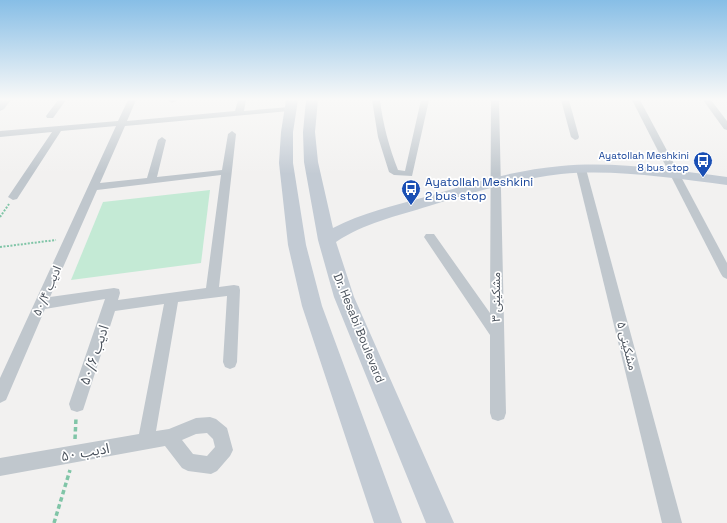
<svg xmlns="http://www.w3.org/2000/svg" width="727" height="523" font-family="'Space Grotesk','Noto Sans Arabic',sans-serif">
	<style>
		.green { fill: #c4ead5 }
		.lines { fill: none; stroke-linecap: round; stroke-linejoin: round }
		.path-far1 { stroke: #80c5a7; stroke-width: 2; stroke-dasharray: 2 1.5; stroke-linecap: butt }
		.path { stroke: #80c5a7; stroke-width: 3.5; stroke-dasharray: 4.5 3; stroke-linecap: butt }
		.street { fill: #c0c7cd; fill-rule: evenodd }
		.secondary { fill: #c3cbd4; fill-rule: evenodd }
		.labels { text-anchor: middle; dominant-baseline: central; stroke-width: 3.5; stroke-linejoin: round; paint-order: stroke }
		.far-transit-label { font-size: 10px; fill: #164399; stroke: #fff; text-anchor: end }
		.transit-label { font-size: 12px; fill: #164399; stroke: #fff; text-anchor: start }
		.street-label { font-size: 12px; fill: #4a525c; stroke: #fff }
		.near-street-label { font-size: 14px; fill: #4a525c; stroke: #fff }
	</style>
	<rect width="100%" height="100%" fill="#f2f1f0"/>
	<path class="green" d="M210 190 201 263 71 280 103 202Z"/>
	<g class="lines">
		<g class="path-far1">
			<path d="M0 217 9 204"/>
			<path d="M0 247 56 240"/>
		</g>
		<g class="path">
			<path d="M75 439 76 418"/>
			<path d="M54 523 70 470"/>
		</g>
		<g class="street">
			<path d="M58 100H66L53 118H47L46 116Z"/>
			<path d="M128 100H136L127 121 235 111 238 100H246L244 111 289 107 293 109 289 111 125 126 100 183 147 178 158 140 162 137 166 140 157 177 222 170 228 134 232 131 236 134 219 287 234 285 239 286 240 290 237 362 235 367 230 369 225 367 223 362 227 296 178 302 156 431 169 429 196 418 210 417 216 419 227 428 233 450 230 456 217 471 211 474 188 471 182 468 165 446 0 476V458L139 434 164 304 115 311 85 404 83 410 77 412 71 410 69 404 105 299 45 309 6 400 0 403V378L116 126 61 131 17 199 13 200 8 197 52 132 0 137V131L118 121ZM221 175 206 288 118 300 120 293 119 289 114 288 50 297 97 190ZM207 433 213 439 215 447 207 456 193 454 182 440 196 434Z"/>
			<path d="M168 100H176V101L172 103Z"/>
			<path d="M372 100H380C383 125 389 147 398 170L405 171 421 100H429L412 176 394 175 389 172 378 137Z"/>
			<path d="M491 100H499L506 413 504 419 498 421 492 419 490 413V335L424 237 426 234H434L490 313Z"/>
			<path d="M561 100H569L579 137 578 139 575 140 571 137Z"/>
			<path d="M632 100H640L727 263V279L723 277 721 274Z"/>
			<path d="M703 100H711L727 121V130L724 129Z"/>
			<path d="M581 166 586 169 682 523H662L576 169Z"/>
		</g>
		<g class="secondary">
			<path d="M0 100H11L4 109 0 111Z"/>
			<path d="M286 100H298L293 132V163L306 245 322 306 402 523H374L302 306 288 245 279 163 281 132Z"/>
			<path d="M306 100H318L315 132 318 162 333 228C362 213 393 206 425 197 469 184 514 170 561 166 616 161 672 170 727 177V185C672 178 616 169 561 174 516 179 472 193 429 206 397 216 364 223 336 242L354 297 454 523H426L334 297 318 240 304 162 303 132Z"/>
		</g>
	</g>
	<linearGradient id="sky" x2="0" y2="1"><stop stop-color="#87bee6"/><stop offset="0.57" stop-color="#f9f9f8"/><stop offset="1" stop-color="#f9f9f8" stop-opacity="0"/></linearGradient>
	<rect width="727" height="174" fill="url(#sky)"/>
	<defs>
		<symbol id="bus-pin" viewBox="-11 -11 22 30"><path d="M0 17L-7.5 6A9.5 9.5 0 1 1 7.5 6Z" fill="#1a4fb4" stroke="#fff"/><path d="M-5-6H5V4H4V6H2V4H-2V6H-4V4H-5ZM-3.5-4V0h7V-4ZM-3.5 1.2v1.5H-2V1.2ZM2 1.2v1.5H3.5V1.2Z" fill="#fff"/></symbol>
	</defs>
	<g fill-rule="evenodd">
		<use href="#bus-pin" x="692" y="150" width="22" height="30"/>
		<use href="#bus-pin" x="400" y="178" width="22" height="30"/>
	</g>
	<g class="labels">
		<g class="far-transit-label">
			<text x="689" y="155">Ayatollah Meshkini<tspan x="689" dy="12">8 bus stop</tspan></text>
		</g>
		<g class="transit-label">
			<text x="425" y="182">Ayatollah Meshkini<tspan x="425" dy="14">2 bus stop</tspan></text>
		</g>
		<g class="street-label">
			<text transform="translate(47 291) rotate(-66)">ادیب ۵۰/۴</text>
			<text transform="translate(496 297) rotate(-90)">مشکینی ۳</text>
			<text transform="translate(359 328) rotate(68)">Dr. Hesabi Boulevard</text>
			<text transform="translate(627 346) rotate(76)">مشکینی ۵</text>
		</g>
		<g class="near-street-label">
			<text transform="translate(94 355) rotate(-71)">ادیب ۵۰/۶</text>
			<text transform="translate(85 452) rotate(-10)">ادیب ۵۰</text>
		</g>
	</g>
</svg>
